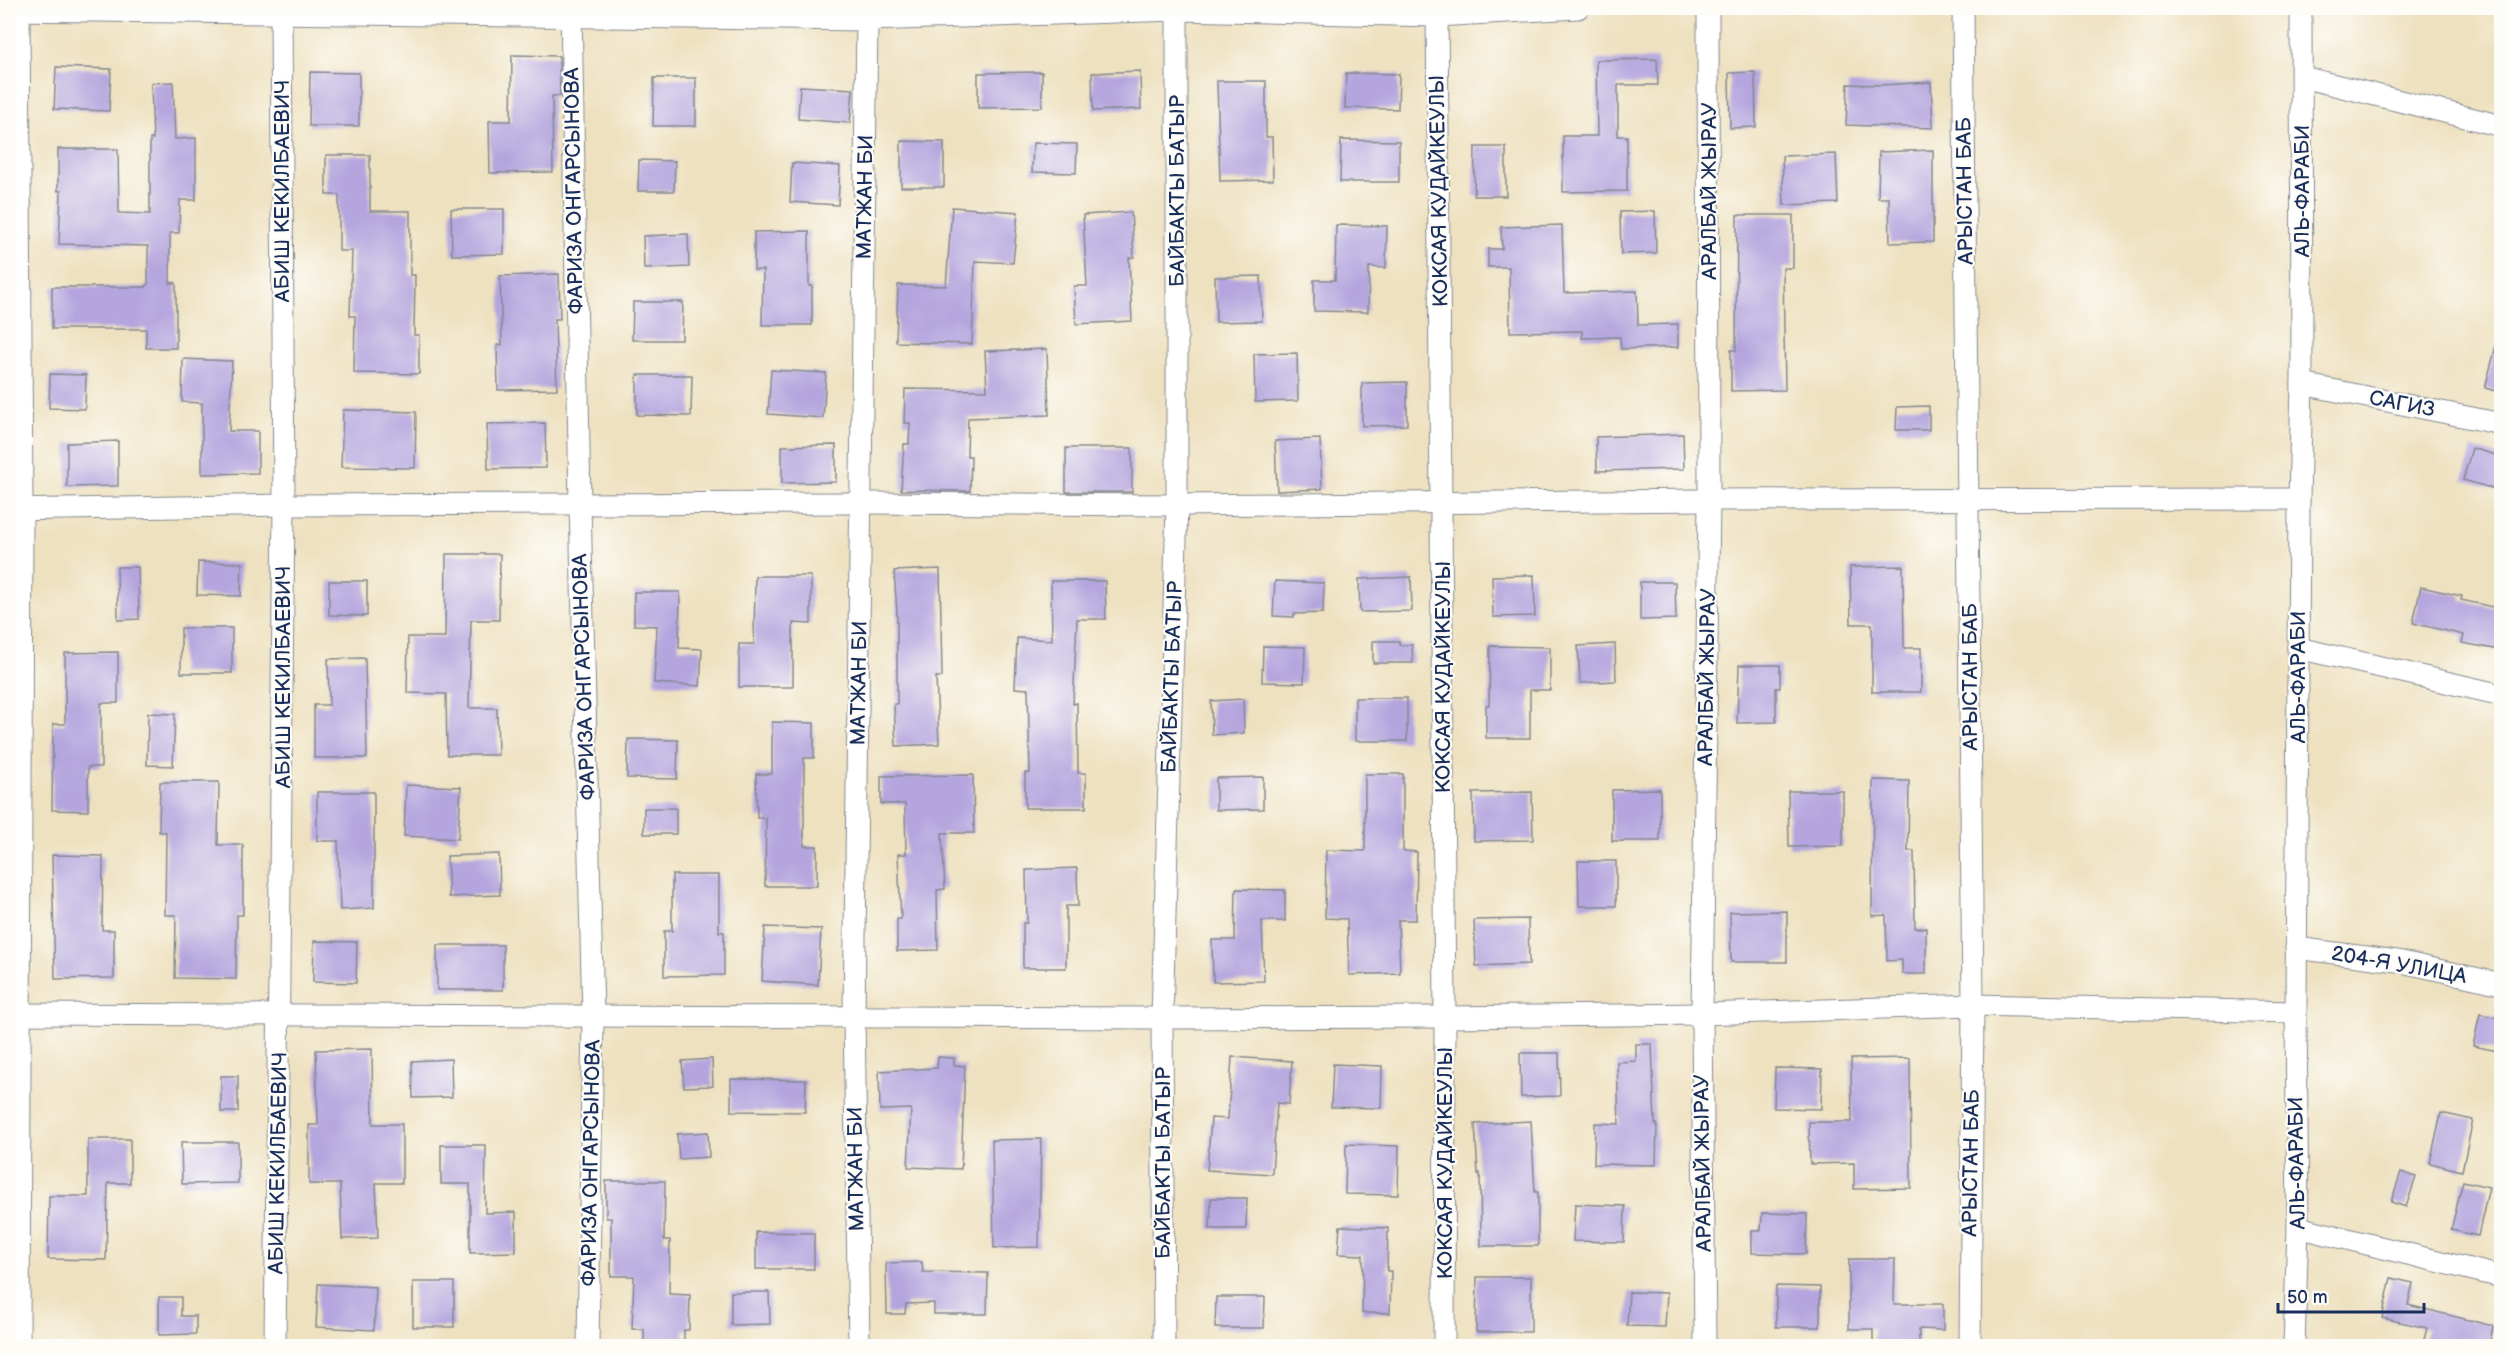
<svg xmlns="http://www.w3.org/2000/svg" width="2509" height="1354" font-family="'Balsamiq Sans',sans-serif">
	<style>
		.building { fill: #b4a5de }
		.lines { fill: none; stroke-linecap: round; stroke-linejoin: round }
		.minor-casing { stroke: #84888f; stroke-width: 23 }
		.minor { stroke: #fff; stroke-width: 21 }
		.labels { text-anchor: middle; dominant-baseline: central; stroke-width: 4.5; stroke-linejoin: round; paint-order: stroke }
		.street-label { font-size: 21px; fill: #1b2f5e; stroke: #fdfcf7 }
	</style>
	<rect width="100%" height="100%" fill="#fdfcf7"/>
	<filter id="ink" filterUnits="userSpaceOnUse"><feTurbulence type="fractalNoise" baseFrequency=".0167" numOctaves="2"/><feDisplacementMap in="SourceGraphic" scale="12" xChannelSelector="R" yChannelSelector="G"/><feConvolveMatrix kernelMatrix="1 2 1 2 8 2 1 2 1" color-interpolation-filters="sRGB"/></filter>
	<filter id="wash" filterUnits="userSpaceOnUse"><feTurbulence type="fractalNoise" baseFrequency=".008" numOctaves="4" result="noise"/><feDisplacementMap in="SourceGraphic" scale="24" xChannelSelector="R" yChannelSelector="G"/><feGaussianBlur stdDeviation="1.35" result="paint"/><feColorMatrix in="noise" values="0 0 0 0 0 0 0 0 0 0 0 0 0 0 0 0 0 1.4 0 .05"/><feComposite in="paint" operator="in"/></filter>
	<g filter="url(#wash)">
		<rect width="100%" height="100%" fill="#eee1c0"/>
		<g id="blocks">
			<g class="building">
				<path d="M512 55 559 56 560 96H552L553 172 490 173 489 121H511Z"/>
				<path d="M1657 59 1658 85H1618V136H1627V191L1563 192V136H1597L1596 60Z"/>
				<path d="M56 67 111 69 109 111 54 109Z"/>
				<path d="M1140 71 1141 109 1093 111 1092 73Z"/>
				<path d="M310 72 359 73V126H309Z"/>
				<path d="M1042 72V107L978 108V73Z"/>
				<path d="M1755 72 1756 127 1730 128 1729 73Z"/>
				<path d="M1346 73 1399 74 1398 109 1345 108Z"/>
				<path d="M654 78H696V126H653Z"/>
				<path d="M1217 81H1266V137H1272L1273 180 1220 181Z"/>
				<path d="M173 82 175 139 196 138V200H180L179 233H170V283H176V348H146V329H52V287H146L148 283V246L59 244 61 191H58V149H118L119 213 150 214V139H153L151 83Z"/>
				<path d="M1931 82 1933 128 1846 125 1848 84 1881 85Z"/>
				<path d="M800 86 853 89 850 123 798 119Z"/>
				<path d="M1341 140 1399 141V182H1340Z"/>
				<path d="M901 141 944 142V187H901Z"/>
				<path d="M1033 143 1077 144 1076 173 1032 172Z"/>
				<path d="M1475 147H1506V196H1474Z"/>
				<path d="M1933 150V242L1890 243 1889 198H1878L1879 152Z"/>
				<path d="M1836 154 1838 203 1784 205 1782 156Z"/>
				<path d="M326 155H370V211H410V275H415L414 335H419V374L354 373 355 316H350L352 251H339V195H326Z"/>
				<path d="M639 160 675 161 674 191H638Z"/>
				<path d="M792 163 840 166 838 205 790 202Z"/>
				<path d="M952 207 1018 212 1013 263 975 261 972 344 896 342 898 285 946 286Z"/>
				<path d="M451 209H504V254L452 255Z"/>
				<path d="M1655 211 1656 253 1621 254 1620 212Z"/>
				<path d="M1131 212 1134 257 1129 258 1132 321 1076 324 1074 286H1087L1083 215Z"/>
				<path d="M1737 215H1793V268H1783L1785 390 1731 391V350H1736Z"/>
				<path d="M1336 225 1387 226 1386 268 1369 267 1368 312 1314 311V280H1335Z"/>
				<path d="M1562 225 1564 293 1637 291 1638 325 1678 324V347L1621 349 1620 337 1582 338V331L1510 332 1509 267H1488V249H1502L1501 227Z"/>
				<path d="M809 231V286H812V325H762L763 270H754V232Z"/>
				<path d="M688 234 689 267 644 269 643 236Z"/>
				<path d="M559 274 560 319H555L557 389 498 390 497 345H502L500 276Z"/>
				<path d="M1261 276 1262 321 1216 322 1215 277Z"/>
				<path d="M633 302H683L682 340H632Z"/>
				<path d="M2496 346 2502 347V393L2485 388Z"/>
				<path d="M1047 349 1049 415 968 418 967 456H971L970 491 901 490 904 444H909L910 423H904L905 389 987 390 985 351Z"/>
				<path d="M1297 353 1298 401 1255 402 1254 354Z"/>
				<path d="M183 359 232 361 229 431H258V473L202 474V403L182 402Z"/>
				<path d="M771 370 826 373 823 418 768 414Z"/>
				<path d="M50 374 86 375 85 409 49 408Z"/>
				<path d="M637 375H692L691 416 637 415Z"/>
				<path d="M1407 382V425L1362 426V383Z"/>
				<path d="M1929 406V430H1896L1897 407Z"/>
				<path d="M343 410 416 412 415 468 341 467Z"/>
				<path d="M545 423 546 468 488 469 487 424Z"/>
				<path d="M1683 434 1684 469 1597 471 1596 437Z"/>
				<path d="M1320 439 1322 489 1277 491 1275 441Z"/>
				<path d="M118 441V486L67 487V443Z"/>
				<path d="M836 445V482L782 483V446Z"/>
				<rect x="1066" y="448" width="66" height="44"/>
				<path d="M2472 448 2502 457V477L2498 490 2463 480Z"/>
				<path d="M446 554H500L499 620H471L469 708H497L498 755H447L446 694 407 693 408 637H445Z"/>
				<path d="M198 562 242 563 241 596 197 595Z"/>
				<path d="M1903 566 1904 648H1921V692H1872V624H1851L1850 567Z"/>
				<path d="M117 567H138L139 619 118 620Z"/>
				<path d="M940 569 942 677H936L939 744 896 746 894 704H897V613L894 571Z"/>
				<path d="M1534 575 1535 616 1493 617 1492 576Z"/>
				<path d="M755 576H811V624L793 623V687H739V644H754Z"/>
				<path d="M1411 577 1412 611 1360 612 1359 579Z"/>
				<path d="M329 581H367V616L329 615Z"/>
				<path d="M1051 581H1105L1106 619H1077L1073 704 1077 703 1078 773H1086V808H1025V773H1030L1028 689 1015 688 1017 638 1052 640Z"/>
				<path d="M1275 581 1324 583 1323 613 1294 614V617L1273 616Z"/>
				<path d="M1640 582H1675L1676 619 1640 620Z"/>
				<path d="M2421 587 2462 596 2461 600 2502 609 2500 650 2462 643 2464 635 2413 623Z"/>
				<path d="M634 592H680L679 648 702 649 700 686 654 683 657 626 634 625Z"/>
				<rect x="181" y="628" width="51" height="45"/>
				<path d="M1373 641H1399V645H1412L1413 663H1373Z"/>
				<path d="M1615 644 1616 681 1580 683 1578 646Z"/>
				<path d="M1263 646 1305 647 1304 683 1262 682Z"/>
				<path d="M1490 646 1550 647V690H1530V738H1486V705H1489Z"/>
				<path d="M118 652V703H101V767H88V811L52 810 53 724H65V653Z"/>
				<path d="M365 658 367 758H314V705H329L328 659Z"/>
				<path d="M1739 665H1780V688H1776V722L1737 723Z"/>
				<rect x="1355" y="698" width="52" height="43"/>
				<path d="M1243 699 1244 733 1212 735 1211 701Z"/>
				<path d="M148 713 175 714 173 766 147 765Z"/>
				<path d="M772 722 814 723V758H804V846H817V886H765L766 818H757L756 774H772Z"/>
				<path d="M628 739 678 740 677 779 627 778Z"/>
				<path d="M1365 774H1403V851L1417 852 1416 920H1398L1400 973 1349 975 1347 919 1325 918 1326 850 1365 851Z"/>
				<path d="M973 775 974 833H942L945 889 937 890 938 950 897 951V919H901L898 854H906L905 804H881V776Z"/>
				<path d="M1263 777V809L1216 810V778Z"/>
				<path d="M1873 780 1909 781 1908 851H1914L1915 928H1926V974H1902V960L1887 961 1886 915 1872 916Z"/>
				<path d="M160 782H219L218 845H243V915H237L236 979 175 978 176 915H165L166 832H159Z"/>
				<path d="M406 785 461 787 458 839 404 836Z"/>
				<path d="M1660 789V841H1612V790Z"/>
				<path d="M1788 791H1843V846L1789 847Z"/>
				<path d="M317 792H374V908L340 910 338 841H317Z"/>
				<path d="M1532 792 1533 840 1474 841 1473 793Z"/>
				<rect x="644" y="808" width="32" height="26"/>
				<path d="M499 854 500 895 449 897 447 856Z"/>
				<path d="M52 855 103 856 102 930H114V978L55 979Z"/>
				<path d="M1578 861H1616V906H1579Z"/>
				<path d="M1077 868 1078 906H1066V968H1023V923H1027L1026 870Z"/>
				<path d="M672 875H719V932H724V975L664 976V931H672Z"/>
				<path d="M1236 889 1285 890V921H1262L1264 981 1213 982 1212 940H1235Z"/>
				<path d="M1787 911V962H1731L1730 912Z"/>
				<path d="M1528 919 1529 964 1476 966 1474 920Z"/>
				<path d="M765 927 821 929 818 985 762 981Z"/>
				<path d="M314 941 357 942 356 983 313 982Z"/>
				<rect x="437" y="945" width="66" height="45"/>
				<path d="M2480 1014 2502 1019V1052L2473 1046Z"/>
				<path d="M1636 1044H1652L1655 1124H1657L1656 1165 1594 1164 1595 1123 1619 1124 1617 1062 1636 1061Z"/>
				<path d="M372 1049 373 1124H402V1183H376L378 1238 342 1239 340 1184H309V1125H318L316 1050Z"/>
				<path d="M1520 1053H1559L1560 1096 1521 1097Z"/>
				<path d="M938 1057 954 1058V1065L965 1066 961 1169 908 1167 911 1109 880 1110 879 1071 937 1068Z"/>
				<path d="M1232 1057 1292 1061 1289 1104 1277 1103 1272 1174 1207 1170 1211 1118 1228 1119Z"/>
				<path d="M1910 1058 1911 1188 1854 1189V1163L1810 1164 1809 1122H1852L1851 1059Z"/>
				<path d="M451 1059 452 1097 413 1098 412 1061Z"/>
				<path d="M712 1059 713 1086 684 1087 682 1061Z"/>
				<path d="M1333 1064 1382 1066 1381 1108 1331 1107Z"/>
				<path d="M1775 1068 1822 1069 1821 1109 1774 1108Z"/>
				<rect x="221" y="1076" width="17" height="36"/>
				<path d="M731 1079 806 1080 805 1112 731 1111Z"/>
				<path d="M2441 1113 2473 1120 2462 1171 2430 1163Z"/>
				<path d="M1531 1121 1535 1192H1538V1246H1481L1480 1173 1478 1174 1475 1124Z"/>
				<path d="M708 1132 709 1157 679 1159 677 1134Z"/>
				<path d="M88 1139H130V1183H108L106 1260 48 1259 49 1196H88Z"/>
				<path d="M1041 1139 1039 1247 994 1248 992 1140Z"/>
				<path d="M181 1142H238V1183L182 1184Z"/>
				<path d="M1346 1144 1399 1146 1398 1195 1345 1194Z"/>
				<path d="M441 1145H486L485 1213 516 1212V1252L470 1253V1184H441Z"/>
				<path d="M2401 1172 2416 1177 2406 1207 2391 1202Z"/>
				<path d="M606 1181H665L664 1240H670L669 1294 690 1295 689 1330H684V1347H644V1329H632L634 1276H611V1218H606Z"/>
				<path d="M2463 1181 2489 1187 2478 1236 2451 1230Z"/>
				<path d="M1211 1198H1247L1246 1229H1210Z"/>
				<path d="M1575 1204 1625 1206 1624 1242 1573 1241Z"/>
				<path d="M1762 1213 1807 1214 1806 1254 1752 1253V1230H1761Z"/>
				<path d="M1340 1226 1388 1228 1387 1271H1391L1390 1313H1362L1363 1255 1338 1254Z"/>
				<path d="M756 1232 814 1233V1269H756Z"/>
				<path d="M1849 1259H1895L1894 1304H1943V1330L1919 1329V1347H1873V1329H1849Z"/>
				<path d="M922 1262 923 1272 988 1273 987 1314H934V1303L906 1304 905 1314H887L886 1263Z"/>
				<path d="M1477 1277H1531V1332H1476Z"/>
				<path d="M2391 1278 2413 1283 2408 1305 2493 1326 2489 1347H2422L2427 1328 2382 1318Z"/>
				<rect x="413" y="1282" width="41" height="45"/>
				<path d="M318 1284 376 1287 374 1330 316 1327Z"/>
				<path d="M1776 1286 1820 1287V1327H1776Z"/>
				<path d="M731 1292H769L770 1324 731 1325Z"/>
				<path d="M1629 1292 1667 1293 1665 1327 1627 1326Z"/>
				<path d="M159 1297H181V1316H196V1334L159 1335Z"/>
				<path d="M1216 1297H1265L1264 1328H1215Z"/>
			</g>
		</g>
	</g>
	<g filter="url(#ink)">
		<use href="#blocks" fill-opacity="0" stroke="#84888f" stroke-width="1.5"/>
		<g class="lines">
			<defs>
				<g id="minor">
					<path d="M19 8 22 510 19 1346"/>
					<path d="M571 8 580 504 593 1016 588 1346"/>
					<path d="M1437 8 1445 1017 1444 1346"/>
					<path d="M1963 8 1973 1005 1970 1346"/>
					<path d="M8 10 867 20 1177 10 1437 16 1578 8"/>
					<path d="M2302 77 2502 126"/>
					<path d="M2302 384 2502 424"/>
					<path d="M8 510 284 505 861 503 1177 505 1709 500 2299 499"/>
					<path d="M2298 648 2502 695"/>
					<path d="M2296 948 2397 961 2502 984"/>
					<path d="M8 1014 1162 1018 1445 1017 1702 1014 1973 1005 2296 1012"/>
					<path d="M2298 1227 2502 1277"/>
					<path d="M275 1346 284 505 281 8"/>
					<path d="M859 1346 854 1015 867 20"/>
					<path d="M1164 1346 1162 1018 1177 505V8"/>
					<path d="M1705 1346 1702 1014 1709 500 1708 8"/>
					<path d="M2294 1346 2298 1227 2296 1012 2299 499 2302 384 2301 8"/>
				</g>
			</defs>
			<use href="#minor" class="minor-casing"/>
			<use href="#minor" class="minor"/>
		</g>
	</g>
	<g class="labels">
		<g class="street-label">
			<text transform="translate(282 191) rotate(-90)">АБИШ КЕКИЛБАЕВИЧ</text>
			<text transform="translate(574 191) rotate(-91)">ФАРИЗА ОНГАРСЫНОВА</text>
			<text transform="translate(1177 191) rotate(-90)">БАЙБАКТЫ БАТЫР</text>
			<text transform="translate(1439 191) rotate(-91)">КОКСАЯ КУДАЙКЕУЛЫ</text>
			<text transform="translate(1709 191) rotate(-90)">АРАЛБАЙ ЖЫРАУ</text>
			<text transform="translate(1965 191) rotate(-91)">АРЫСТАН БАБ</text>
			<text transform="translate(2302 191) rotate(-90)">АЛЬ-ФАРАБИ</text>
			<text transform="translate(865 197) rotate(-89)">МАТЖАН БИ</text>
			<text transform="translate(2402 404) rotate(11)">САГИЗ</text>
			<text transform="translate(283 677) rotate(-90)">АБИШ КЕКИЛБАЕВИЧ</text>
			<text transform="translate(584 677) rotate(-92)">ФАРИЗА ОНГАРСЫНОВА</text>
			<text transform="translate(1172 677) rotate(-88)">БАЙБАКТЫ БАТЫР</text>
			<text transform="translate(1443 677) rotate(-90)">КОКСАЯ КУДАЙКЕУЛЫ</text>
			<text transform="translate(1707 677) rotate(-89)">АРАЛБАЙ ЖЫРАУ</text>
			<text transform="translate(1970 677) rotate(-90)">АРЫСТАН БАБ</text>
			<text transform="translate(2298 677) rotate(-90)">АЛЬ-ФАРАБИ</text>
			<text transform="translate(859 683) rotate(-89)">МАТЖАН БИ</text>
			<text transform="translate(2399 965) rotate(10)">204-Я УЛИЦА</text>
			<text transform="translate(278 1163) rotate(-89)">АБИШ КЕКИЛБАЕВИЧ</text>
			<text transform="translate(591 1163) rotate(-89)">ФАРИЗА ОНГАРСЫНОВА</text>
			<text transform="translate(1163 1163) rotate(-90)">БАЙБАКТЫ БАТЫР</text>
			<text transform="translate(1445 1163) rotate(-90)">КОКСАЯ КУДАЙКЕУЛЫ</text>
			<text transform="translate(1703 1163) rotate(-91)">АРАЛБАЙ ЖЫРАУ</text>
			<text transform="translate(1971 1163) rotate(-89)">АРЫСТАН БАБ</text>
			<text transform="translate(2297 1163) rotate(-91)">АЛЬ-ФАРАБИ</text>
			<text transform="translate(856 1169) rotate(-91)">МАТЖАН БИ</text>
		</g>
	</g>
	<rect width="2509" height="1354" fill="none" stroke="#fdfcf7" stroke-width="30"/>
	<path d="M2278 1303v9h146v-9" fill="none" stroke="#1b2f5e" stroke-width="3"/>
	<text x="2287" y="1303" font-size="18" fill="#1b2f5e" stroke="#fdfcf7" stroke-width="4.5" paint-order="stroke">50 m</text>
</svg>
